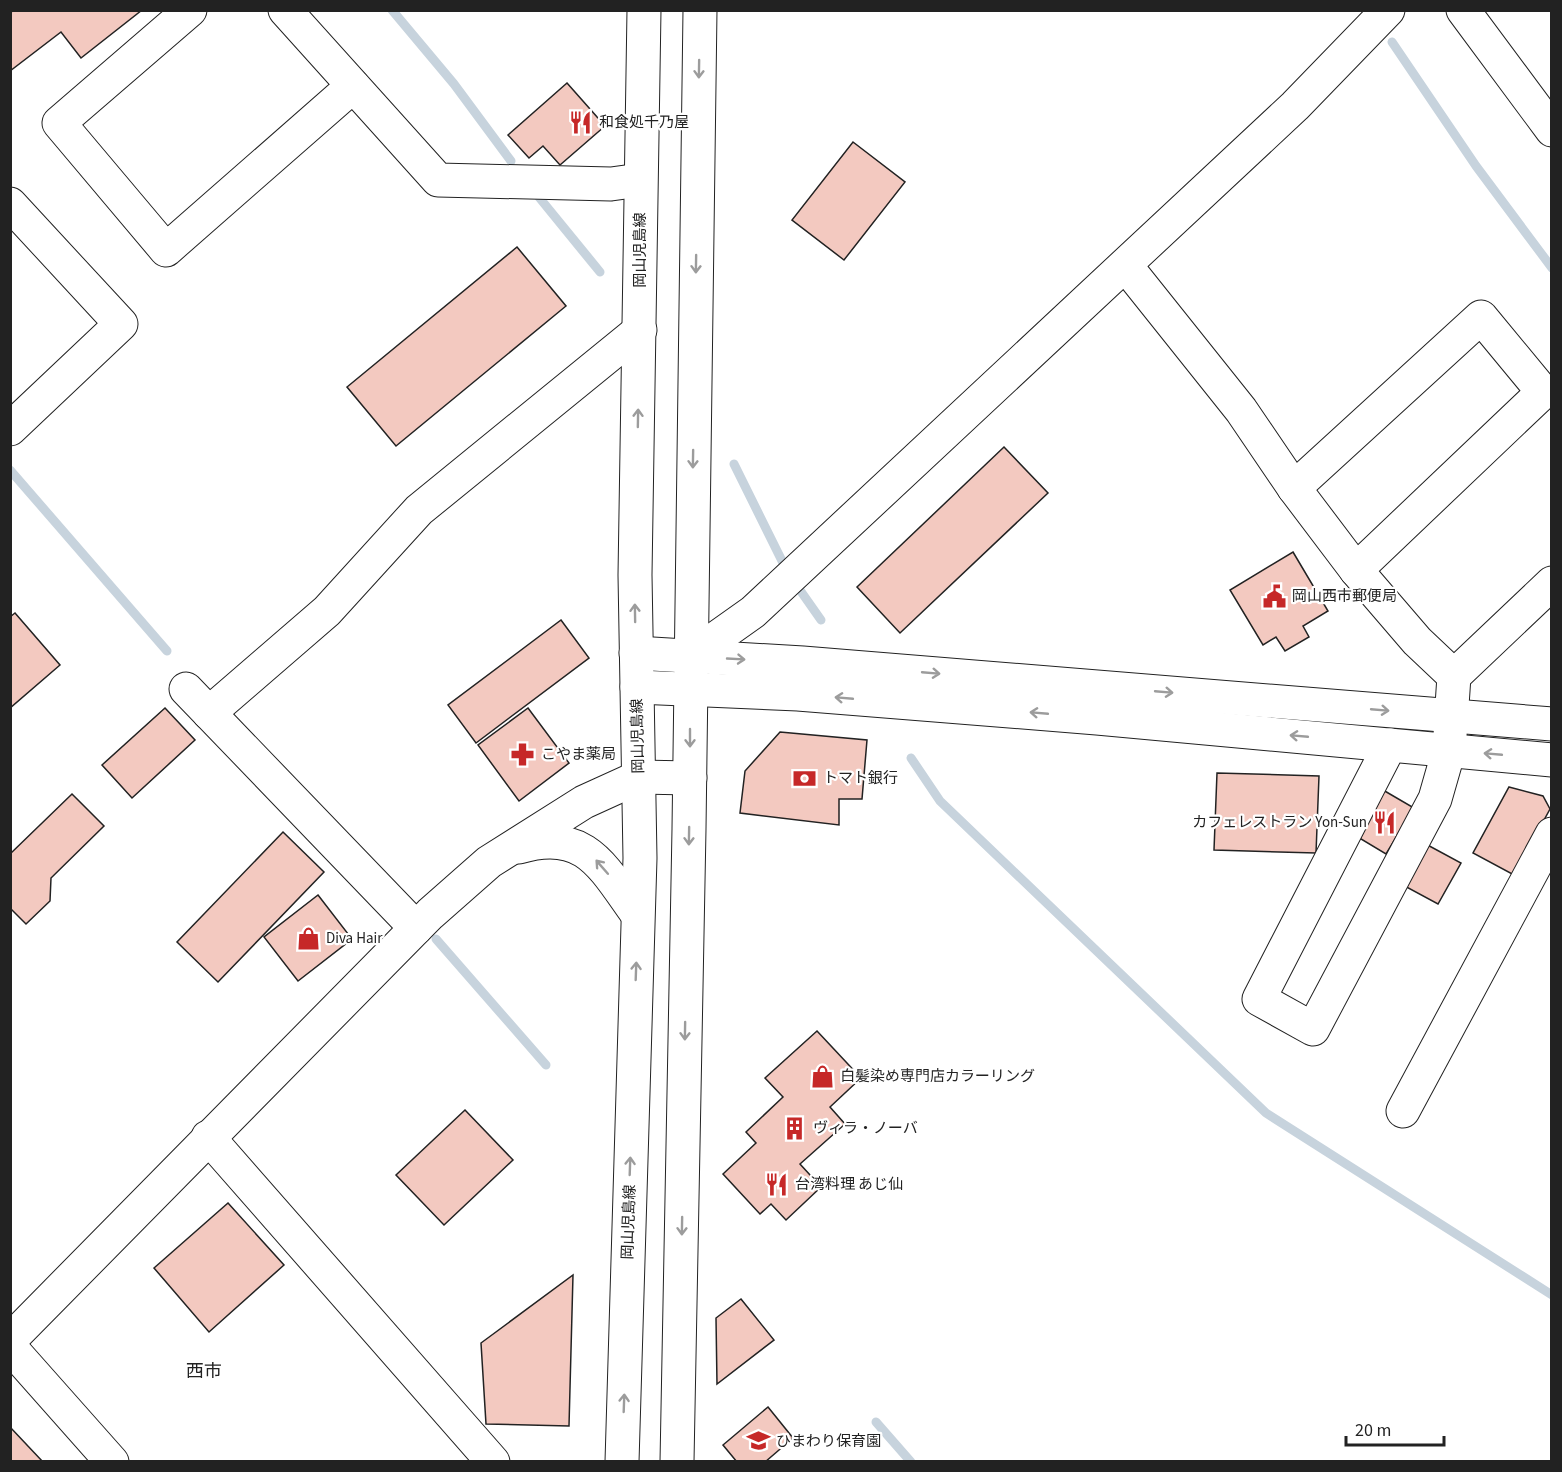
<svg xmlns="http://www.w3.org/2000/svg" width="1562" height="1472" font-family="'Source Sans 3','Noto Sans JP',sans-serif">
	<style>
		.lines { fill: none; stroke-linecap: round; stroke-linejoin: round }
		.stream { stroke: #c7d3dd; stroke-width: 9 }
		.building { fill: #f3c9c0; stroke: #222; stroke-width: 1.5 }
		.minor-casing { stroke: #222; stroke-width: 35 }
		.major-casing { stroke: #222; stroke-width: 35 }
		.minor { stroke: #fff; stroke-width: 33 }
		.major { stroke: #fff; stroke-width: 33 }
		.oneway { stroke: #9c9c9c }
		.labels { text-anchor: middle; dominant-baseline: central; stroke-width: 4.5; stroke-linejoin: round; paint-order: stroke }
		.poi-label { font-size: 15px; fill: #222; stroke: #fff; text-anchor: start }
		.street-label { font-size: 15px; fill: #222; stroke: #fff }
		.quarter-label { font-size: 18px; fill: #222; stroke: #fff }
	</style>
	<rect width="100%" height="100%" fill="#fff"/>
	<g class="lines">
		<g class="stream">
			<path d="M392 10 454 84 511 161"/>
			<path d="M1392 42 1476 166 1552 268"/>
			<path d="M538 196 600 272"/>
			<path d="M734 464 787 571"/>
			<path d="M10 470 167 651"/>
			<path d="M795 583 821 620"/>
			<path d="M911 758 940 801 1266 1113 1552 1295"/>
			<path d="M436 939 546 1065"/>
			<path d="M876 1422 911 1462"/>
		</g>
	</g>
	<g class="building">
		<path d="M14 10H142L81 58 61 32 10 71V13Z"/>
		<path d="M567 83 605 126 560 165 543 146 529 158 508 135Z"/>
		<path d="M853 142 905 182 844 260 792 220Z"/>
		<path d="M517 247 566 306 396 446 347 387Z"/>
		<path d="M1004 447 1048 493 900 633 857 587Z"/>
		<path d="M1293 552 1328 611 1303 626 1309 637 1285 651 1276 637 1263 645 1230 590Z"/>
		<path d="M15 613 60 665 10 708V617Z"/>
		<path d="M561 620 589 658 476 743 448 705Z"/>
		<path d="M165 708 195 740 132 798 102 765Z"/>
		<path d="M528 708 569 763 519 801 478 745Z"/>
		<path d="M780 732 867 740 862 799H839V825L740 813 745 771Z"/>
		<path d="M1217 773 1319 776 1316 853 1214 850Z"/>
		<path d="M1509 787 1543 796 1550 809 1514 875 1473 853Z"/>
		<path d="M1383 790 1414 808 1386 854 1356 836Z"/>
		<path d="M72 794 104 826 51 878 50 901 26 924 10 908V854Z"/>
		<path d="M283 832 324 872 218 982 177 942Z"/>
		<path d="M1422 842 1461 863 1438 904 1399 883Z"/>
		<path d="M318 895 352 939 298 981 264 937Z"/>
		<path d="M817 1031 861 1078 830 1107 845 1124 800 1164 821 1187 786 1220 771 1204 760 1214 723 1174 756 1143 746 1132 783 1097 765 1078Z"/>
		<path d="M465 1110 513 1160 444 1225 396 1175Z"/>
		<path d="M228 1203 284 1265 209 1332 154 1268Z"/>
		<path d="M573 1275 569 1426 486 1424 481 1343Z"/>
		<path d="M741 1299 774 1340 717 1384 716 1318Z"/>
		<path d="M768 1407 793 1438 765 1462H737L723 1445Z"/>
		<path d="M10 1427 43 1462H10Z"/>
	</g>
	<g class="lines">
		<defs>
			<g id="minor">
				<path d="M190 10 59 123 166 250 353 86"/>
				<path d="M285 10 438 180 611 184 640 180"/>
				<path d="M1463 10 1552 130"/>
				<path d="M10 204 121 324 10 429"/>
				<path d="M1126 266 1241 410 1294 488 1356 570 1417 641 1454 676 1449 750 1435 799 1313 1029 1259 999 1390 745"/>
				<path d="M1294 488 1481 317 1543 392 1356 570"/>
				<path d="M636 653 803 663 1552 724"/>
				<path d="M691 656 753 612 783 584 1295 106 1388 10"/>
				<path d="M1454 676 1552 583"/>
				<path d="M637 687 798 694 1097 718 1552 760"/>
				<path d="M186 689 416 928"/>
				<path d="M209 713 327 611 419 510 640 330"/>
				<path d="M519 847C585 827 603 867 637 914"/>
				<path d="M1403 1111 1552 834"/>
				<path d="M208 1137 493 1462"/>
				<path d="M10 1340 430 914 489 862 584 802 639 777 690 778"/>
				<path d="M10 1347 112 1462"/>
			</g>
			<g id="major">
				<path d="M622 1462 640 858 635 575 644 10"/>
				<path d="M677 1462 689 829 700 10"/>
			</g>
		</defs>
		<use href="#minor" class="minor-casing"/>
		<use href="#major" class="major-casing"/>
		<use href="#minor" class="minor"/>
		<use href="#major" class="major"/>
	</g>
	<defs><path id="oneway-shaft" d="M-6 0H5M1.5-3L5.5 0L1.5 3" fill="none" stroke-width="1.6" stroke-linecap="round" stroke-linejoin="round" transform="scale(1.5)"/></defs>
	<g class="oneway">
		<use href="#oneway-shaft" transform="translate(699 69) rotate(91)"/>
		<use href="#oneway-shaft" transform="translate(696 264) rotate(91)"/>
		<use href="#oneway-shaft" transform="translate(638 418) rotate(-89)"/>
		<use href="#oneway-shaft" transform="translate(693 459) rotate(91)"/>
		<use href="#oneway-shaft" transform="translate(635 613) rotate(-91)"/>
		<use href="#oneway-shaft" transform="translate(736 659) rotate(3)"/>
		<use href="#oneway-shaft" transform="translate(931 673) rotate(5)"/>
		<use href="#oneway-shaft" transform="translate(1164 692) rotate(5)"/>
		<use href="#oneway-shaft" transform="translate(844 698) rotate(-175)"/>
		<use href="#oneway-shaft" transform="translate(1380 710) rotate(5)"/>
		<use href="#oneway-shaft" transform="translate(1039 713) rotate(-175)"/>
		<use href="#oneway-shaft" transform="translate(1299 736) rotate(-175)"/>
		<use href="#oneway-shaft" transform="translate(690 738) rotate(90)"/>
		<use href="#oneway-shaft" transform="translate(1493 754) rotate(-175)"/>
		<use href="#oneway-shaft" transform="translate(689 836) rotate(91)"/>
		<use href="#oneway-shaft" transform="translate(602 867) rotate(-131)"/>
		<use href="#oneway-shaft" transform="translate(636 971) rotate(-88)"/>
		<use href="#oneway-shaft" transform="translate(685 1031) rotate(91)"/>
		<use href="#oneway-shaft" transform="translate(630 1166) rotate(-88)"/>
		<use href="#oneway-shaft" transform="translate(682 1226) rotate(91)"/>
		<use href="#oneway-shaft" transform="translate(624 1403) rotate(-88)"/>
	</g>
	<defs>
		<symbol id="restaurant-bare" viewBox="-9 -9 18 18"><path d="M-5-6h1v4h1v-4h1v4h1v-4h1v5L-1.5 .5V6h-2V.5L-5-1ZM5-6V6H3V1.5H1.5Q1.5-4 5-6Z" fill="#c62828" stroke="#fff" stroke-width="2.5" paint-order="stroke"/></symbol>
		<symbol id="civic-bare" viewBox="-9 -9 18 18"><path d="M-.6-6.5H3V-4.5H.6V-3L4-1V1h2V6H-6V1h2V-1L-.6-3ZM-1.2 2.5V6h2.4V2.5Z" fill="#c62828" stroke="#fff" stroke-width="2.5" paint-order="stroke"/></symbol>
		<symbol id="pharmacy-bare" viewBox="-9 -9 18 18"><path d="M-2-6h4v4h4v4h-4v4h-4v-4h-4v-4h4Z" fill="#c62828" stroke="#fff" stroke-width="2.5" paint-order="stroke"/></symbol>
		<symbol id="bank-bare" viewBox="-9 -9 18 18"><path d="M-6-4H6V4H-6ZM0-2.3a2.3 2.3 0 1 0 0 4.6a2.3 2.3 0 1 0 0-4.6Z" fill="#c62828" stroke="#fff" stroke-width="2.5" paint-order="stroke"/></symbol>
		<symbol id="shop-bare" viewBox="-9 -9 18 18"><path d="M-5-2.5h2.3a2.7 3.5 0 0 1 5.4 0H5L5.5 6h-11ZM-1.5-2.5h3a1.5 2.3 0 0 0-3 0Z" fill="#c62828" stroke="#fff" stroke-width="2.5" paint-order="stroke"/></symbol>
		<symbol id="building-bare" viewBox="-9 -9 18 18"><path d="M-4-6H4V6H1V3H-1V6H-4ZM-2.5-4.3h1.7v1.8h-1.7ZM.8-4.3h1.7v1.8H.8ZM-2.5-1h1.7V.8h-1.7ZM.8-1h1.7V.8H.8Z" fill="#c62828" stroke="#fff" stroke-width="2.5" paint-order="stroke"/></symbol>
		<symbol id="school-bare" viewBox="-9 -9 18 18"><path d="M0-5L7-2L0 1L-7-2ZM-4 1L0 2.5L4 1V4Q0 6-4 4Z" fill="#c62828" stroke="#fff" stroke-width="2.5" paint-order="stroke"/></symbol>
	</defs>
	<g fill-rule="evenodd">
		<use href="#restaurant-bare" x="564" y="106" width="33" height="33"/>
		<use href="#civic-bare" x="1258" y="580" width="33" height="33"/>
		<use href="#pharmacy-bare" x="506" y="738" width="33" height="33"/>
		<use href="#bank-bare" x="788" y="762" width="33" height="33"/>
		<use href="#restaurant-bare" x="1368" y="806" width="33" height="33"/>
		<use href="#shop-bare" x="292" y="922" width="33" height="33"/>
		<use href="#shop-bare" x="806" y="1060" width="33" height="33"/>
		<use href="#building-bare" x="778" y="1112" width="33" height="33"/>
		<use href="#restaurant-bare" x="760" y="1168" width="33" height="33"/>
		<use href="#school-bare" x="742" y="1424" width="33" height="33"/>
	</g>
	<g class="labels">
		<g class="poi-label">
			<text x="599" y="122">和食処千乃屋</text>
			<text x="1292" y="596">岡山西市郵便局</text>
			<text x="541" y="754">こやま薬局</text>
			<text x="823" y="778">トマト銀行</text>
			<text x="1367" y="822" text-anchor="end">カフェレストラン Yon-Sun</text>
			<text x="326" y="938">Diva Hair</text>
			<text x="840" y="1076">白髪染め専門店カラーリング</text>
			<text x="813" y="1128">ヴィラ・ノーバ</text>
			<text x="795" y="1184">台湾料理 あじ仙</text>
			<text x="776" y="1441">ひまわり保育園</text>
		</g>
		<g class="street-label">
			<text transform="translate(640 250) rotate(-90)">岡山児島線</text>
			<text transform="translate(638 736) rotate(-91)">岡山児島線</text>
			<text transform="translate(629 1222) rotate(-88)">岡山児島線</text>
		</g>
		<g class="quarter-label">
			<text x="204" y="1371">西市</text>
		</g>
	</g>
	<rect width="1562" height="1472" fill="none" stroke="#222222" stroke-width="24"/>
	<path d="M1346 1436v9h98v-9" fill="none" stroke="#222222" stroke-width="3"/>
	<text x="1355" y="1436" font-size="18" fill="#222222" stroke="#ffffff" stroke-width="4.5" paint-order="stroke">20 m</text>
</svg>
